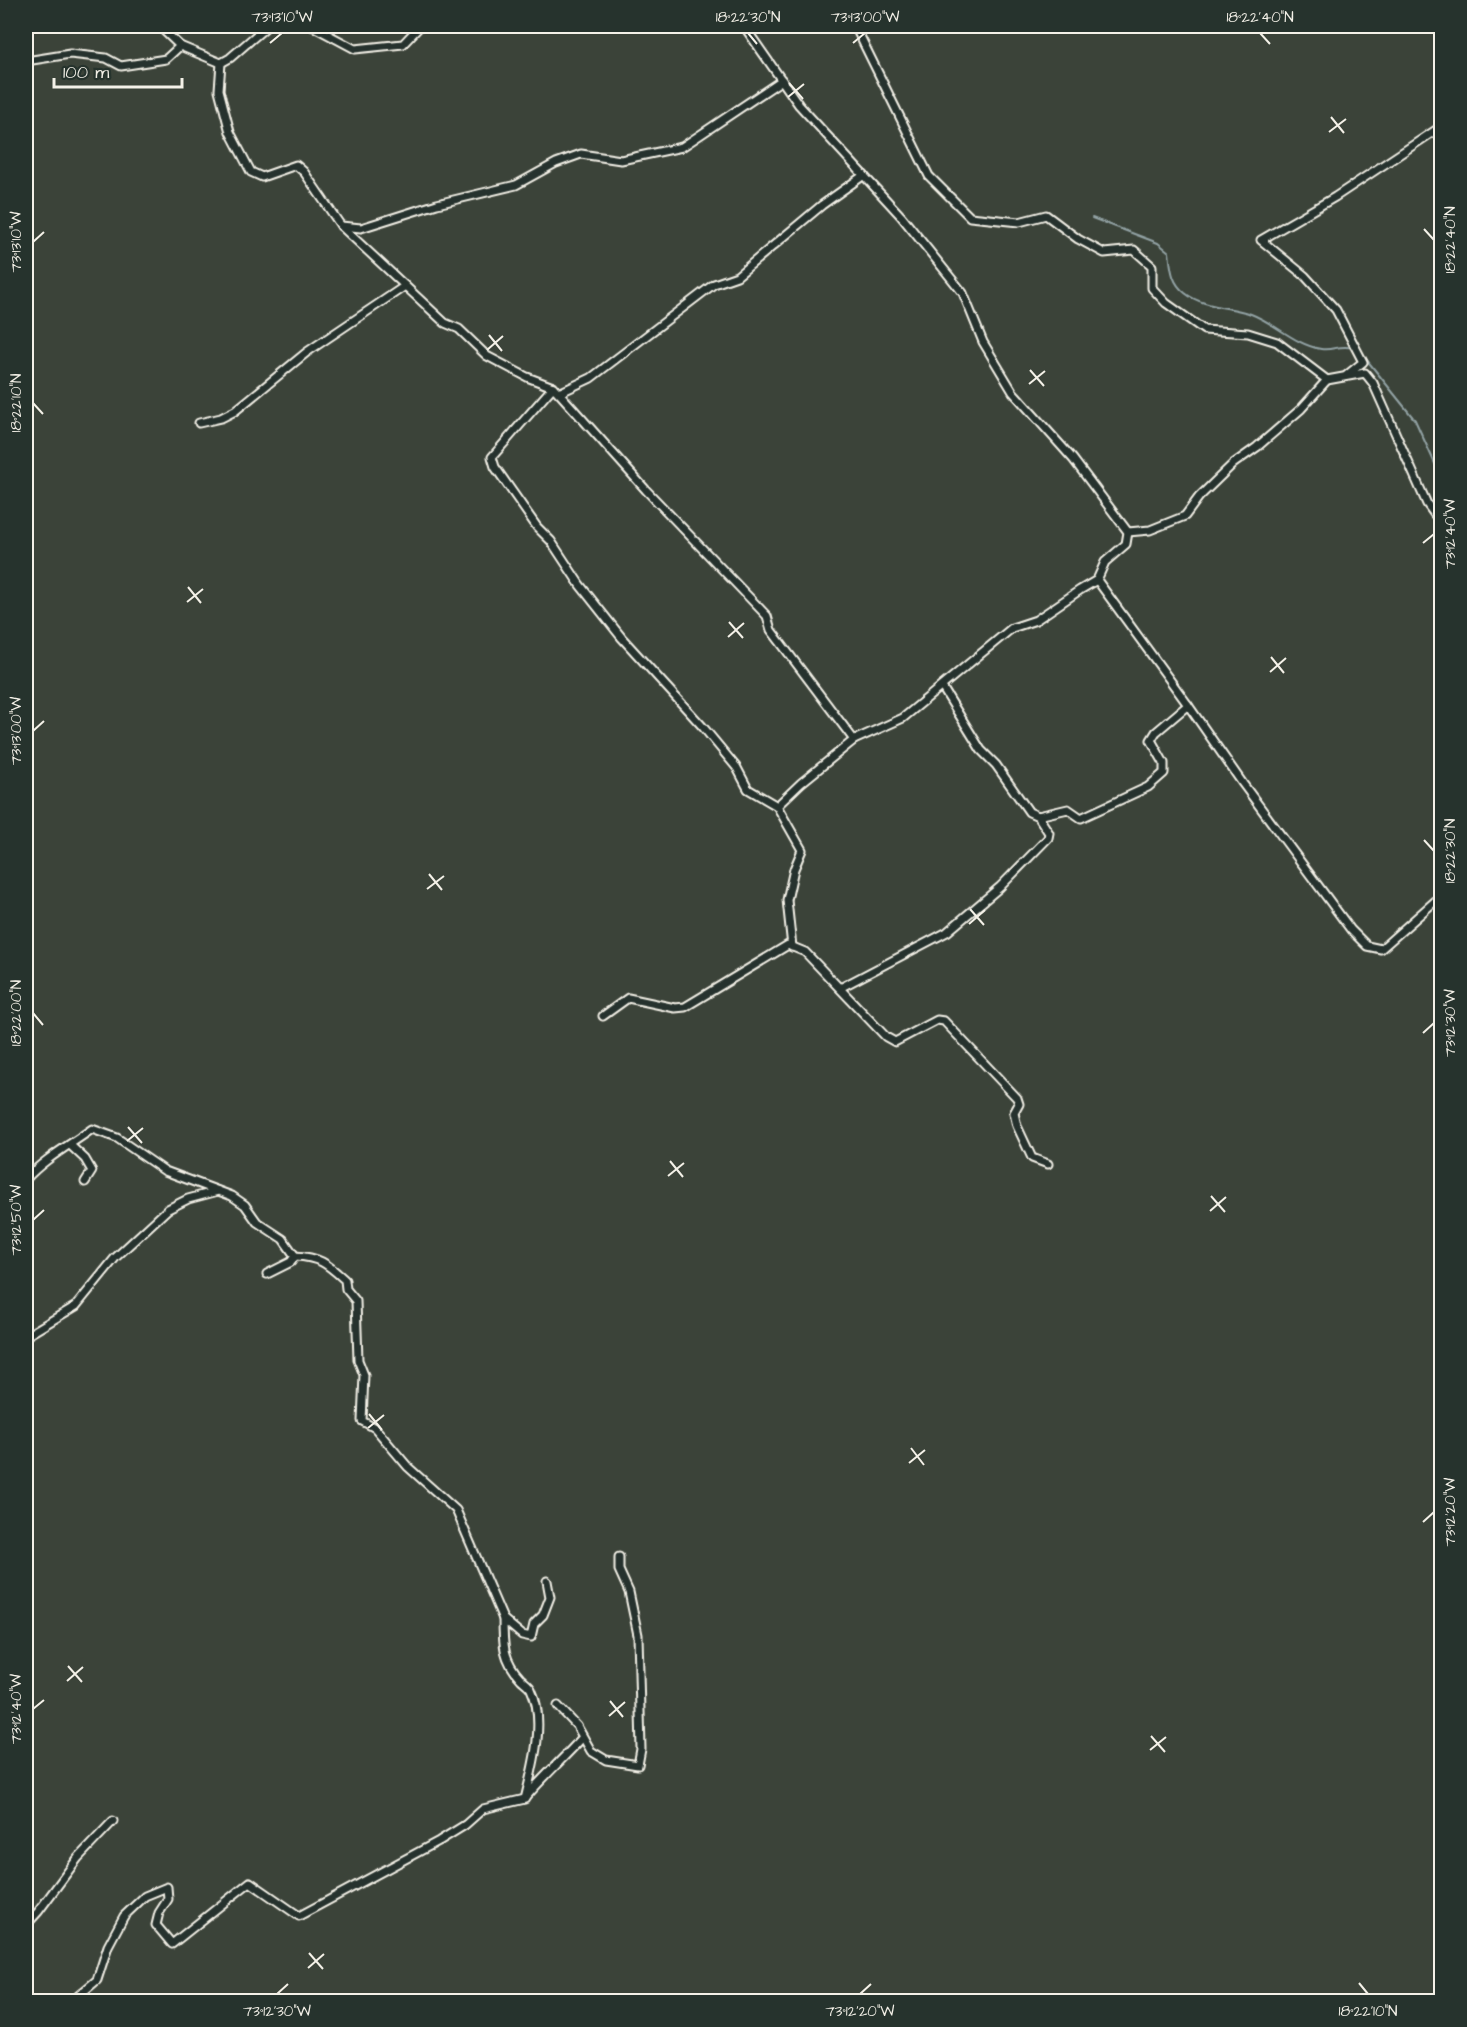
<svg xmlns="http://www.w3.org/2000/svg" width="1467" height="2027" font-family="'Architects Daughter',sans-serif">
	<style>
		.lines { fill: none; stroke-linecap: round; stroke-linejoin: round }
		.stream { stroke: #92a2a4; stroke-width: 2 }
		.minor-casing { stroke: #f4f1e8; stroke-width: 11 }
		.minor { stroke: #26332d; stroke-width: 7 }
		.ticks { fill: none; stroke: #f4f1e8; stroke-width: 2 }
		.neatline { fill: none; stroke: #f4f1e8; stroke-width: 2 }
		.ticks-label { font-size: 15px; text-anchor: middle; fill: #f4f1e8 }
	</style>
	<rect width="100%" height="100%" fill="#3b4339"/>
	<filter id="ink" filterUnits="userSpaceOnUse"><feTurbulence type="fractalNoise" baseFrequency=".0167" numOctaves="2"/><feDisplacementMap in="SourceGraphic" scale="12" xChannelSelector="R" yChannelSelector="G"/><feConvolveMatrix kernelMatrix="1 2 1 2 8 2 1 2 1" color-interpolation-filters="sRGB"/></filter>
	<g filter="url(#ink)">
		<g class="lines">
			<g class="stream">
				<path d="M1092 218 1158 243 1169 252C1171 268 1171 282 1185 293 1202 307 1231 307 1251 314 1275 323 1295 345 1321 349 1333 351 1340 344 1353 348"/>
				<path d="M1358 349 1415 420 1442 479"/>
			</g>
			<defs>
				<g id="minor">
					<path d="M159 26 180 46"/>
					<path d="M312 26 355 49 403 44 420 26"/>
					<path d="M744 26 799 105 901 216 963 293 983 342 1013 392 1073 459 1128 532 1126 544 1105 562 1097 580 1188 705 1243 784 1351 930 1367 946 1381 949 1442 895"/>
					<path d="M855 26 929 176 970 217 1019 222 1046 215 1078 239 1104 253 1134 250 1152 266V288L1166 303 1204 330 1248 333 1277 342 1327 380 1365 373 1373 383 1427 504 1435 515 1442 518"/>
					<path d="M26 61 70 54 106 58 121 66 166 59 180 46 221 63 230 58 267 26"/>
					<path d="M221 63 219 90 230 132 251 172 262 177 296 165 304 172 341 226 445 323 459 329 487 356 527 377 553 387 559 393 591 378 714 284 737 276 822 205 864 175"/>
					<path d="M341 226 361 228 437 204 516 185 556 163 581 154 621 160 682 147 782 80"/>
					<path d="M1347 375 1363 362 1336 310 1305 276 1261 240 1335 197 1442 126"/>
					<path d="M553 387 492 457 495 467 537 527 551 541 580 585 622 638 703 727 737 768 748 789 777 806 802 850 794 869 787 900 792 947"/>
					<path d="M559 393 646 490 767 616 771 630 854 740"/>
					<path d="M199 423 221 418 235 411 307 352 405 286"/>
					<path d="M1128 532 1150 530 1185 516 1199 497 1233 464 1257 447 1301 409 1327 380"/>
					<path d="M942 687 981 750 996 765 1029 812 1038 816 1068 809 1081 818 1148 787 1164 773V763L1151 740 1156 732 1188 705"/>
					<path d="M777 806 801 783 854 740 903 718 1012 628 1036 620 1080 590 1097 580"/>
					<path d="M840 988 947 932 1000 887 1048 838 1049 833 1038 816"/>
					<path d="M603 1016 628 998 675 1008 685 1007 788 945 805 952 886 1037 895 1042 937 1020 944 1021 1017 1098 1019 1104 1014 1113 1017 1126 1032 1158 1048 1164"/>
					<path d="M70 1145 85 1159 92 1171 85 1182"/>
					<path d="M26 1179C44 1159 70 1145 92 1129L117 1138 165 1171 232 1196 245 1205 257 1222 283 1239 295 1256"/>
					<path d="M295 1256C320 1257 327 1264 345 1280L346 1289 356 1301 358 1360 364 1375 362 1421 375 1428 408 1467 456 1510 503 1619"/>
					<path d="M267 1274 291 1262 295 1256"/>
					<path d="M26 1336 76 1306 115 1258 168 1209 188 1199 218 1191"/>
					<path d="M558 1706 577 1726 591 1751 606 1760 638 1765 641 1749 638 1635 629 1592 619 1570V1557"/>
					<path d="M526 1797C544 1776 564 1758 582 1738"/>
					<path d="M26 1925 38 1912 78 1858 113 1821"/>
					<path d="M71 2002 97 1980 108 1946 124 1916 145 1896 167 1887 168 1899 159 1913 156 1925 172 1944 250 1882 299 1916 439 1841 465 1825 483 1809 525 1799C533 1767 546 1720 531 1689 529 1685 524 1682 521 1679 503 1660 503 1644 503 1619L522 1635 531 1637 534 1624 543 1615 550 1597 547 1581"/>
				</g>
			</defs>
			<use href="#minor" class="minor-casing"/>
			<use href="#minor" class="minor"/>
		</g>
	</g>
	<path class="ticks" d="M748 33 757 44M1260 33 1270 44M270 43 282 33M853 43 865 33M789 83 803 99M788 97 804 84M1331 117 1344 133M1329 132 1346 119M1424 229 1434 240M33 242 44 232M489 335 502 351M487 350 503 336M1030 370 1044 386M1029 384 1045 371M33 403 43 414M1423 543 1434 534M188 587 201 603M187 602 203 589M729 622 743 638M728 637 744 623M1271 657 1284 673M1270 672 1286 658M33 731 44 721M1424 840 1434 851M429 874 442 890M427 889 444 876M970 909 984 925M969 924 985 910M33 1013 43 1025M1423 1033 1434 1023M128 1127 142 1143M127 1141 143 1128M670 1161 683 1177M668 1176 684 1163M1211 1196 1225 1212M1210 1211 1226 1197M33 1220 44 1210M369 1414 382 1430M368 1428 384 1415M911 1448 924 1465M909 1463 925 1450M1423 1522 1434 1512M68 1666 82 1682M67 1681 83 1667M610 1701 623 1717M33 1709 44 1700M609 1716 625 1702M1151 1736 1165 1752M1150 1750 1166 1737M309 1953 323 1969M308 1968 324 1954M1359 1983 1368 1994M277 1994 288 1984M860 1994 871 1984"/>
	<rect width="1467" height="2027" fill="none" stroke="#26332d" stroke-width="66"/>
	<path d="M54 78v9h128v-9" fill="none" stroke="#f4f1e8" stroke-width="3"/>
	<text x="63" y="78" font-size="18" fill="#f4f1e8" stroke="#26332d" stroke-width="4.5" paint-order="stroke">100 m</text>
	<rect x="33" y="33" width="1401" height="1961" class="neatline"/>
	<g class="ticks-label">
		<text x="282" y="22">73°13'10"W</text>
		<text x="748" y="22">18°22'30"N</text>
		<text x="865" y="22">73°13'00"W</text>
		<text x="1260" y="22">18°22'40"N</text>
		<text transform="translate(1450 240) rotate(-90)" y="5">18°22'40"N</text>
		<text transform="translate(16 242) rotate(-90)" y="5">73°13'10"W</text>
		<text transform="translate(16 403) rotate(-90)" y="5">18°22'10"N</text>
		<text transform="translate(1450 534) rotate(-90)" y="5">73°12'40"W</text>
		<text transform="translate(16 731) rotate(-90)" y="5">73°13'00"W</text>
		<text transform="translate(1450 851) rotate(-90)" y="5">18°22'30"N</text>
		<text transform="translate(16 1013) rotate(-90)" y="5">18°22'00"N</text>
		<text transform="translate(1450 1023) rotate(-90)" y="5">73°12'30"W</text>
		<text transform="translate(16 1220) rotate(-90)" y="5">73°12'50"W</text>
		<text transform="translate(1450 1512) rotate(-90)" y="5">73°12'20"W</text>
		<text transform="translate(16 1709) rotate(-90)" y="5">73°12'40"W</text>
		<text x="277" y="2016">73°12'30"W</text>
		<text x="860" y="2016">73°12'20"W</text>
		<text x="1368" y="2016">18°22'10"N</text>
	</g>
</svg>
